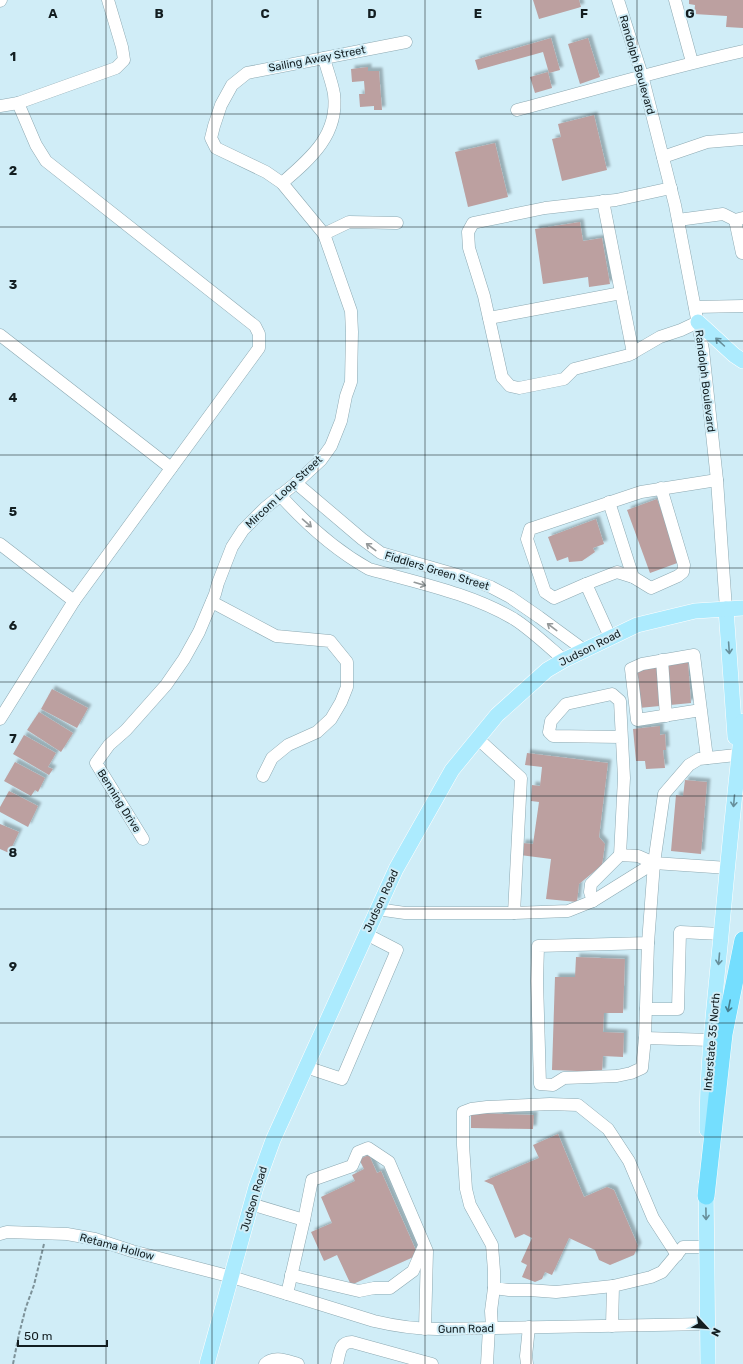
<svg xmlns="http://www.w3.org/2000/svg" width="743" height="1364" font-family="Rubik,sans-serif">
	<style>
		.building { fill: #bca0a0; filter: url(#shadow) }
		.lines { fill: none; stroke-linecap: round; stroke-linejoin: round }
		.minor-casing { stroke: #8da9b2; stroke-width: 13 }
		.major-casing { stroke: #fff; stroke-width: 16 }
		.highway-casing { stroke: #fff; stroke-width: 18 }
		.path { stroke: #7d9299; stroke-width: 2; stroke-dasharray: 4 2; stroke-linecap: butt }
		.minor { stroke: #fff; stroke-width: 12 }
		.major { stroke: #acebfe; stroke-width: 15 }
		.highway { stroke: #74defe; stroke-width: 17 }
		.oneway { stroke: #678f9b }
		.oneway2 { stroke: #959a9b }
		.oneway3 { stroke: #447e90 }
		.grid { fill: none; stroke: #131e21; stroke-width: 1; stroke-opacity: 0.55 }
		.labels { text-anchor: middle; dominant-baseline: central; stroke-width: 4; stroke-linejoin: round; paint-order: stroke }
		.street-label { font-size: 11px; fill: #131e21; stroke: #d0edf7 }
		.grid-label { font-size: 13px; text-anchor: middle; font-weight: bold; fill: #131e21; stroke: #d0edf7; stroke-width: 4; stroke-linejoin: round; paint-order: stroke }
	</style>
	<defs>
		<filter id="shadow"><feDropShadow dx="3.5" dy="-3.5" stdDeviation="1" flood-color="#0004"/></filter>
	</defs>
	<rect width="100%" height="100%" fill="#d0edf7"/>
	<g class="building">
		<path d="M533 0H579L581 7 539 19Z"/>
		<path d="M689 0H743V28L726 27 727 16 694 14 695 5 689 4Z"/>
		<path d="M551 38 560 70 549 73 543 52 478 70 475 60Z"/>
		<path d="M588 38 600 77 580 84 568 44Z"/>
		<path d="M368 67V71H379L382 110H374V106L360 107 359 94H365L364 81 352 82 351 69Z"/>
		<path d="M548 72 552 88 535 93 530 77Z"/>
		<path d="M594 115 607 170 562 181 552 139 561 137 558 124Z"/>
		<path d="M495 143 508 197 468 207 455 152Z"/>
		<path d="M580 222 583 241 602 238 610 284 589 287 588 277 543 284 535 229Z"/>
		<path d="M657 499 680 562 650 573 627 510Z"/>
		<path d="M596 519 604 544 593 548 595 552 582 561 569 562 568 557 557 561 548 537Z"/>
		<path d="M688 662 691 703 639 708 636 666Z"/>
		<path d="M52 689 88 708 77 728 41 709Z"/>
		<path d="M39 712 73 733 61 752 27 730Z"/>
		<path d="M660 726V735L665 734 666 750H663L665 768 646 769 645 761H636L633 729Z"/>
		<path d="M24 735 56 753 48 767 53 769 49 775 13 754Z"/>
		<path d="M527 753 608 763 599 837 605 844 602 865 579 884 577 902 546 899 551 859 520 855 522 843 533 844 539 802 531 801 532 785 540 786 542 767 525 765Z"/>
		<path d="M15 762 45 778 38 792 35 790 31 796 4 781Z"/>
		<path d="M685 780 707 782 701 854 671 851 676 795 683 796Z"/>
		<path d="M9 791 38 806 28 827 0 812V807Z"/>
		<path d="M0 824 19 832 9 853 0 849Z"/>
		<path d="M576 957 625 959 623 1013H604L603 1032 624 1033 623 1057 603 1056 602 1072 552 1070 555 977H575Z"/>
		<path d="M471 1113 534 1115 533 1129 471 1128Z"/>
		<path d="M558 1134 584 1197 607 1187 614 1190 638 1246 634 1255 610 1265 599 1260 595 1250 569 1238 552 1275 545 1272 542 1279 535 1282 522 1277 527 1265 521 1262 532 1238 524 1234 515 1238 493 1185 484 1181 539 1158 533 1145Z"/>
		<path d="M369 1155 377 1173 381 1171 418 1255 351 1285 337 1255 324 1261 311 1232 332 1223 321 1197 355 1181 352 1175 364 1169 359 1159Z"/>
	</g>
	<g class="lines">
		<defs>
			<g id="minor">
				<path d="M618 0 642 75 675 205 703 350 717 480 726 609"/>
				<path d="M675 0 692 62"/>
				<path d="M0 1 1 0"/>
				<path d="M0 106 18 103 116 68 124 60 122 47 108 0"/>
				<path d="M517 110C592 90 667 68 743 51"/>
				<path d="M663 157 707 142 743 139"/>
				<path d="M282 183C310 159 339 135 334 94 332 82 327 70 324 58"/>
				<path d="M671 188 616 200 545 208 473 223 468 232 469 248 484 296 502 377 510 386 519 388 564 379 574 369 629 355 660 337 681 330 698 322"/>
				<path d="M603 201 633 353"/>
				<path d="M678 220 723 214 735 220 743 218"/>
				<path d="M735 220 742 253"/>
				<path d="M324 234 349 222 397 223"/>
				<path d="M695 307 743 306"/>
				<path d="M489 318 621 293"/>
				<path d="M0 335 171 468"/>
				<path d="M296 483 362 539 381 553 461 576 491 587 510 597 539 617 584 650"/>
				<path d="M280 495C306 524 335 550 369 569 418 583 470 593 514 619 530 629 549 647 564 660"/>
				<path d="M609 502 633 577"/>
				<path d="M0 544 74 601"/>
				<path d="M586 584 617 572 633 577 651 588 678 576 683 572 684 565 661 488"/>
				<path d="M212 602 276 636 330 641 347 662V687L341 702 331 719 317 732 288 745 272 758 263 776"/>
				<path d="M610 637 586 584 554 598 545 592 527 539 530 529 641 492 717 480"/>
				<path d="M662 660 666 716"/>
				<path d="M701 710 637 720 631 669 642 664 694 655 707 758"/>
				<path d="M0 719 74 601 259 348V334L255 326 46 161 36 145 18 103"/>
				<path d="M621 737 553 736 549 732 551 721 566 704 612 694 620 701 624 778 620 855 638 856 654 863 728 868"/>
				<path d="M478 739 521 778 514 913"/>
				<path d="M143 839 96 763 109 745 126 730 166 685 184 659 199 632 215 594 218 583 232 547 243 530 265 508 296 483 321 460 331 446 341 421 346 396 351 382 352 332 351 311 324 234 282 183 266 172 216 148 211 138 214 126 221 105 232 85 247 73 406 42"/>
				<path d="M593 901 590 892 591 884 620 855"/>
				<path d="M377 909 405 913H514L568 911 593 901 654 863"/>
				<path d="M646 1009H678L680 932 721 934"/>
				<path d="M645 1038 648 943"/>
				<path d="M711 1040 645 1038 642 1068 631 1073 617 1076 564 1078 553 1085 540 1084 537 981 538 946 648 943 654 863 664 794 689 765 699 759 736 755"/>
				<path d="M306 1067 342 1079 397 950 366 934"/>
				<path d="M251 1204 304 1220 287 1294"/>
				<path d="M304 1220 312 1180 352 1166 358 1152 368 1148 389 1162 427 1251 425 1329"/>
				<path d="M0 1234 7 1232 67 1234 95 1239 132 1251 232 1277 374 1321C395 1326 415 1329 437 1329L708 1324"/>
				<path d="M291 1275 359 1291 374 1288H390L413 1271 424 1246"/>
				<path d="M613 1286 556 1292 529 1290H509L494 1288V1271L492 1245 470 1205 466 1189 463 1145V1112L471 1109 487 1107 550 1104 578 1105 608 1129 629 1161 653 1218 677 1255"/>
				<path d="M612 1326 613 1286 651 1277 662 1272 683 1247H707"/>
				<path d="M492 1328 491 1311 494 1288"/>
				<path d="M265 1364C274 1355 287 1361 298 1364"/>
				<path d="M337 1364C340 1353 339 1342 352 1342L432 1364"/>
				<path d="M487 1364 489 1328"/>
				<path d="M527 1364 526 1356 529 1327"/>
			</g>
			<g id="major">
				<path d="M698 322 734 355 743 361"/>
				<path d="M726 609 735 737"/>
				<path d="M707 1130C707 1068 714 1008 720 946 727 871 734 796 743 721"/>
				<path d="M706 1184 708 1364"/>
				<path d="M207 1364 256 1187 273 1140 396 869 452 770 497 715 547 670 564 660 637 625 695 611 743 608"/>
			</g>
			<path id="highway" d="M706 1196 724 1034 743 940"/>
		</defs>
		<use href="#minor" class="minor-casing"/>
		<use href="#major" class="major-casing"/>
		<use href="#highway" class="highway-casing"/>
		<path class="path" d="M13 1364 19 1334 26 1307 34 1285 44 1244"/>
		<use href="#minor" class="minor"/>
		<use href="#major" class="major"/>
		<use href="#highway" class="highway"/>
	</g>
	<defs><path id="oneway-shaft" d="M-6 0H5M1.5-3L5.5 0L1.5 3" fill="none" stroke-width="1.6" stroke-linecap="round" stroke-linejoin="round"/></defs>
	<g class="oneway">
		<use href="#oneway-shaft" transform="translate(720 342) rotate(-138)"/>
		<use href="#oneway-shaft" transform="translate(729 648) rotate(86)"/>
		<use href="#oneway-shaft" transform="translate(734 801) rotate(95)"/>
		<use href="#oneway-shaft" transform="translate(719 959) rotate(95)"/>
		<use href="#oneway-shaft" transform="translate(706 1214) rotate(89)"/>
	</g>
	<g class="oneway2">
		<use href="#oneway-shaft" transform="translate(307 523) rotate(41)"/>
		<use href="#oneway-shaft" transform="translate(371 547) rotate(-143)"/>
		<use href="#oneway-shaft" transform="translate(420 584) rotate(16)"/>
		<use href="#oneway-shaft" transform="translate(552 627) rotate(-143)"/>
	</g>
	<use class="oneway3" href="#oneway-shaft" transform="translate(729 1006) rotate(101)"/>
	<path class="grid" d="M106 0V1364M212 0V1364M318 0V1364M425 0V1364M531 0V1364M637 0V1364M0 114H743M0 227H743M0 341H743M0 455H743M0 568H743M0 682H743M0 796H743M0 909H743M0 1023H743M0 1137H743M0 1250H743"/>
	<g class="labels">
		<g class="street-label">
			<text transform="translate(317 59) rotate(-11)">Sailing Away Street</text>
			<text transform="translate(637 65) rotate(74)">Randolph Boulevard</text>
			<text transform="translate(705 381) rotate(83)">Randolph Boulevard</text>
			<text transform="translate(284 492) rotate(-43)">Mircom Loop Street</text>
			<text transform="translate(437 571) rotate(17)">Fiddlers Green Street</text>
			<text transform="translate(590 648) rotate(-27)">Judson Road</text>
			<text transform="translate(119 801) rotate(58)">Benning Drive</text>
			<text transform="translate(381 901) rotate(-65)">Judson Road</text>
			<text transform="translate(712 1042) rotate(-85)">Interstate 35 North</text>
			<text transform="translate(254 1199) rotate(-73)">Judson Road</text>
			<text transform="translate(117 1247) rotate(15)">Retama Hollow</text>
			<text transform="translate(466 1329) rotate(-1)">Gunn Road</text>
		</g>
	</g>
	<g class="grid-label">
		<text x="53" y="18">A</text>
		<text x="159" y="18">B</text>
		<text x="265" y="18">C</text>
		<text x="372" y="18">D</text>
		<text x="478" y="18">E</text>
		<text x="584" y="18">F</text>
		<text x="690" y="18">G</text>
		<text x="13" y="61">1</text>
		<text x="13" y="175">2</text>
		<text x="13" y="289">3</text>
		<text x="13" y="402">4</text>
		<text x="13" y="516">5</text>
		<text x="13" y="630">6</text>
		<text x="13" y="743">7</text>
		<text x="13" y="857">8</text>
		<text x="13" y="971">9</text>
	</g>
	<g transform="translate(707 1328) rotate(116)" stroke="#d0edf7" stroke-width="3" paint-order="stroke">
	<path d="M0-3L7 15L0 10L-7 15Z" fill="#131e21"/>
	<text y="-6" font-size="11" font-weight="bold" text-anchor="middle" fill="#131e21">N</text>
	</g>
	<path d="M18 1340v6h89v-6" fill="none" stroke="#131e21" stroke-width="2"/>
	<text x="24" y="1340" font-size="12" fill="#131e21" stroke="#d0edf7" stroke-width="3" paint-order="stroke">50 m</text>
</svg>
